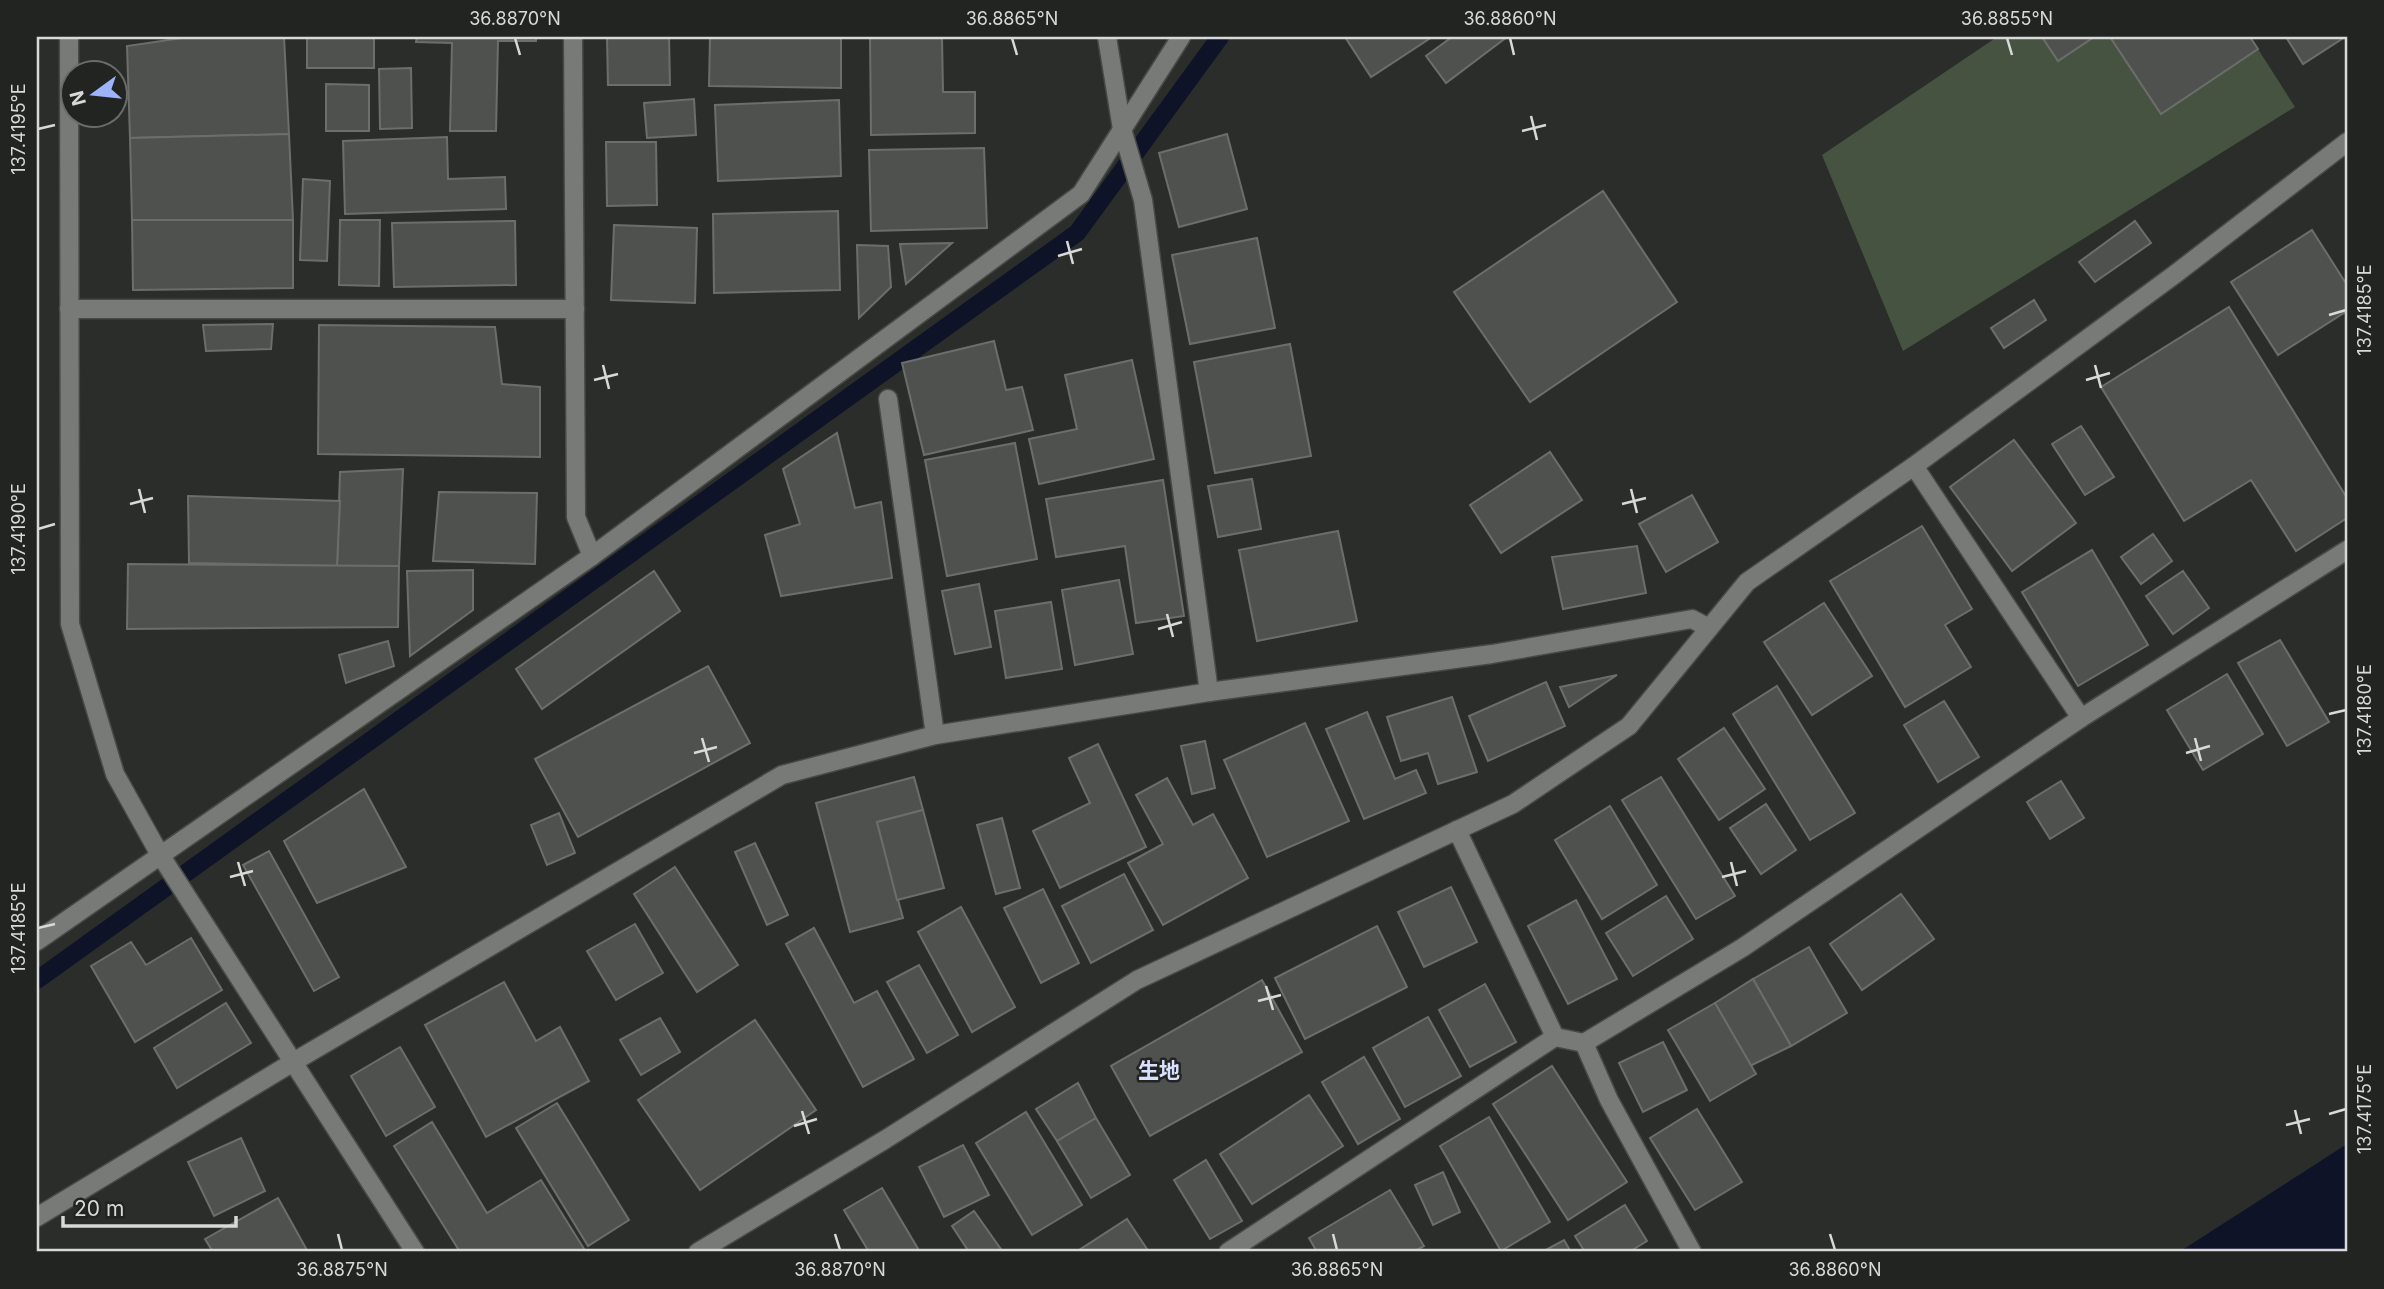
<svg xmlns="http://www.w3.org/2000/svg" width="2384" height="1289" font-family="Inter,'Noto Sans JP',sans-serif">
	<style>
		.green { fill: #465341 }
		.water { fill: #0e1328 }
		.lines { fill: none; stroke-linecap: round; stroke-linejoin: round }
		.stream { stroke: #0e1328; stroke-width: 18 }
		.building { fill: #4f514e; stroke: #6b6e6b; stroke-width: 2 }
		.street-casing { stroke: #474946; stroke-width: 21 }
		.street { stroke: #787a77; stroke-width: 18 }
		.ticks { fill: none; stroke: #d8d9d8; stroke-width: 2.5 }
		.labels { text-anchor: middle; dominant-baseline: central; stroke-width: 5; stroke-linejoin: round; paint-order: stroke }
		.quarter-label { font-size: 21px; font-weight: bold; fill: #d9e1fe; stroke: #222421 }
		.neatline { fill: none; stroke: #d8d9d8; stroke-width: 2.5 }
		.ticks-label { font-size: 18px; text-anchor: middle; fill: #d8d9d8 }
	</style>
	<rect width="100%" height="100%" fill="#2b2d2b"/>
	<path class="green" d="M1997 37H2042L2058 60 2094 37H2110L2161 113 2258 49 2295 107 1903 351 1822 155Z"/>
	<path class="water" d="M2347 1144V1252H2179Z"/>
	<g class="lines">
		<path class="stream" d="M37 980 1077 233 1220 37"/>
	</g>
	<g class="building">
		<path d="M189 37H284L289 134 130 138 127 46Z"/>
		<rect x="307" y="37" width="67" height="31"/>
		<path d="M417 37H536V41H498L496 131H450L452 43 416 42Z"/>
		<path d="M607 37H669L670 85H608Z"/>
		<path d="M710 37H841V88L709 86Z"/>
		<path d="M870 37H942L943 92H975V133L871 135Z"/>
		<path d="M1345 37H1432L1371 77Z"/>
		<path d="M1452 37H1507L1446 83 1426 56Z"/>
		<path d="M2042 37H2094L2058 61Z"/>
		<path d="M2110 37H2250L2258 49 2161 114Z"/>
		<path d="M2286 37H2345L2303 64Z"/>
		<path d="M411 68 412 128 380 129 379 69Z"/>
		<path d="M326 84 369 85V131H326Z"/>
		<path d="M694 99 696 135 647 138 644 103Z"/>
		<path d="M839 100 841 176 718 181 715 105Z"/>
		<path d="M289 134 293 220H132L130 138Z"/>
		<path d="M1227 134 1247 209 1179 227 1159 153Z"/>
		<path d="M447 137 448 179 505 177 506 209 345 214 343 141Z"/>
		<path d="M606 142H656L657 205 607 206Z"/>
		<path d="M984 148 987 228 871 231 869 150Z"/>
		<path d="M303 179 330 181 327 261 300 260Z"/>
		<path d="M1603 191 1677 302 1530 402 1454 292Z"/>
		<path d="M838 211 840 290 714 293 713 214Z"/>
		<path d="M132 220H293V288L133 290Z"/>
		<path d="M340 220H380L379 286 339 285Z"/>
		<path d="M515 221 516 285 394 287 392 223Z"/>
		<path d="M2135 221 2151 243 2095 282 2079 262Z"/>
		<path d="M614 225 697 228 695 303 611 300Z"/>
		<path d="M2312 230 2347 285V311L2278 355 2231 282Z"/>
		<path d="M1257 238 1275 328 1190 344 1172 255Z"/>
		<path d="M952 243 906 284 900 244Z"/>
		<path d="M857 245 888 246 891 287 859 318Z"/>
		<path d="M2034 300 2046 320 2004 348 1991 328Z"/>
		<path d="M2229 307 2347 498V518L2296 551 2251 480 2184 521 2101 387Z"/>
		<path d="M273 324 271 349 206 351 203 325Z"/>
		<path d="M319 325 495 327 502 384 540 387V457L318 454Z"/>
		<path d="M994 341 1006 390 1022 387 1033 430 924 455 902 363Z"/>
		<path d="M1290 344 1311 456 1215 473 1194 362Z"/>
		<path d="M1132 360 1154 459 1039 484 1029 439 1077 429 1065 375Z"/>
		<path d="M2081 426 2114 477 2085 495 2052 444Z"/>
		<path d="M837 433 855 508 881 502 892 578 781 596 765 535 800 524 783 469Z"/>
		<path d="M2014 440 2076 523 2012 571 1950 487Z"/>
		<path d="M1015 443 1037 559 947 576 925 460Z"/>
		<path d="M1550 452 1582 500 1501 553 1470 505Z"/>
		<path d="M403 469 399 566H337L340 472Z"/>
		<path d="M1252 479 1261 529 1218 537 1208 486Z"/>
		<path d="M1163 480 1184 616 1136 623 1125 546 1056 557 1046 499Z"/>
		<path d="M439 492 537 493 535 564 433 561Z"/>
		<path d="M1692 495 1718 542 1666 572 1639 524Z"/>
		<path d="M188 496 340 501 337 566 189 563Z"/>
		<path d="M1922 526 1972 609 1945 625 1971 667 1905 707 1830 581Z"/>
		<path d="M1338 531 1357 621 1257 641 1239 550Z"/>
		<path d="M2153 534 2172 561 2141 584 2121 557Z"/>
		<path d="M1637 546 1646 593 1563 609 1552 557Z"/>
		<path d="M2092 550 2148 645 2078 686 2022 592Z"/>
		<path d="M128 564 399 566 398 627 127 629Z"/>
		<path d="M473 570V610L410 656 407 571Z"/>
		<path d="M654 571 680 611 542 709 516 669Z"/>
		<path d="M2183 571 2209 608 2173 634 2146 596Z"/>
		<path d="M1119 580 1133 654 1075 665 1062 590Z"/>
		<path d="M979 584 991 647 955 654 942 591Z"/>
		<path d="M1051 602 1062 669 1006 678 995 611Z"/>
		<path d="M1824 603 1872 676 1812 715 1764 642Z"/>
		<path d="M2280 640 2329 722 2287 746 2238 663Z"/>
		<path d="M388 641 394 666 346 683 339 655Z"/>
		<path d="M708 666 750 743 578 837 535 759Z"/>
		<path d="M2227 674 2263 734 2203 770 2167 710Z"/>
		<path d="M1617 675 1569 707 1560 687Z"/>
		<path d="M1546 682 1565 726 1488 761 1469 716Z"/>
		<path d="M1777 686 1855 813 1810 840 1733 714Z"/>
		<path d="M1452 697 1477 772 1438 784 1428 753 1401 761 1387 717Z"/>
		<path d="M1944 701 1979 757 1938 782 1904 725Z"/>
		<path d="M1367 712 1395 779 1416 770 1426 793 1364 819 1326 729Z"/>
		<path d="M1305 723 1349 821 1267 857 1224 760Z"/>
		<path d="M1724 728 1765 789 1719 820 1678 759Z"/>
		<path d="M1205 741 1215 788 1192 794 1181 746Z"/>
		<path d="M1098 744 1146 847 1060 888 1033 831 1090 803 1069 758Z"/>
		<path d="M914 777 923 810 877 822 903 918 850 932 816 803Z"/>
		<path d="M1661 777 1735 896 1696 919 1622 800Z"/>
		<path d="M1167 778 1193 825 1213 814 1248 878 1163 925 1128 863 1163 844 1136 795Z"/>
		<path d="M2061 781 2084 818 2050 839 2027 802Z"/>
		<path d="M364 789 406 867 317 903 284 841Z"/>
		<path d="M1766 804 1796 850 1761 874 1730 828Z"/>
		<path d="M1610 806 1657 885 1602 919 1555 840Z"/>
		<path d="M923 810 944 888 897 900 877 822Z"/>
		<path d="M559 813 575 853 547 865 531 825Z"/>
		<path d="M1002 818 1020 888 996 894 977 825Z"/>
		<path d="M755 843 788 915 767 925 735 852Z"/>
		<path d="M269 851 339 977 314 991 243 865Z"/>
		<path d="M675 867 738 965 697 992 634 894Z"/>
		<path d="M1124 874 1153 930 1091 963 1062 906Z"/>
		<path d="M1451 887 1477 942 1424 967 1398 912Z"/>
		<path d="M1043 889 1079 963 1041 983 1004 908Z"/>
		<path d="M1901 894 1934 939 1862 990 1830 944Z"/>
		<path d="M1666 896 1693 939 1633 976 1606 933Z"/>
		<path d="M1576 900 1617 979 1568 1004 1528 926Z"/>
		<path d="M961 907 1015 1007 972 1032 918 932Z"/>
		<path d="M635 924 663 973 616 1000 587 951Z"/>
		<path d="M1377 926 1407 987 1305 1039 1275 978Z"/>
		<path d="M814 928 854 1003 877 991 914 1059 863 1087 786 944Z"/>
		<path d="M191 938 222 990 135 1042 91 966 131 942 146 965Z"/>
		<path d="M1809 947 1847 1013 1791 1046 1753 979Z"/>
		<path d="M919 965 958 1035 927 1053 887 982Z"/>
		<path d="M1753 979 1791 1046 1750 1066 1715 1003Z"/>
		<path d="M1262 980 1302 1052 1150 1136 1111 1066Z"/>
		<path d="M504 982 536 1041 560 1027 589 1081 486 1137 425 1025Z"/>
		<path d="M1485 984 1516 1042 1470 1067 1439 1010Z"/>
		<path d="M226 1003 251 1043 177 1088 154 1048Z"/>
		<path d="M1715 1003 1756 1074 1710 1101 1668 1030Z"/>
		<path d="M1428 1017 1461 1076 1405 1107 1373 1048Z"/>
		<path d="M660 1018 680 1052 641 1075 620 1040Z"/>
		<path d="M755 1020 816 1110 700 1190 638 1100Z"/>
		<path d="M1663 1042 1687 1090 1643 1112 1619 1063Z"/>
		<path d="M400 1047 435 1107 386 1136 351 1076Z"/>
		<path d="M1364 1057 1400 1119 1358 1144 1322 1082Z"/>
		<path d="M1552 1066 1627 1182 1568 1220 1493 1104Z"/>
		<path d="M1078 1083 1096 1118 1057 1141 1036 1109Z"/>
		<path d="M1309 1095 1343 1146 1252 1204 1220 1154Z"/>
		<path d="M557 1103 629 1220 588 1246 516 1128Z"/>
		<path d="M1697 1109 1742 1182 1695 1210 1650 1138Z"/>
		<path d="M1026 1112 1082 1205 1032 1235 976 1143Z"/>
		<path d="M1489 1117 1550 1222 1501 1251 1440 1146Z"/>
		<path d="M1096 1118 1130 1175 1091 1198 1057 1141Z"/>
		<path d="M432 1122 487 1213 541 1180 586 1252H460L394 1146Z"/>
		<path d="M241 1138 265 1191 214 1216 188 1162Z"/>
		<path d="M963 1145 989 1195 944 1217 919 1167Z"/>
		<path d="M1206 1160 1242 1221 1210 1239 1174 1180Z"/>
		<path d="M1443 1172 1460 1212 1433 1225 1415 1185Z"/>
		<path d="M882 1188 920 1252H869L844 1210Z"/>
		<path d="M1390 1190 1424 1246 1413 1252H1317L1309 1238Z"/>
		<path d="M278 1198 308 1252H213L205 1239Z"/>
		<path d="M1625 1205 1647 1241 1629 1252H1585L1575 1236Z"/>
		<path d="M974 1211 1003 1252H969L952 1226Z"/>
		<path d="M1127 1219 1149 1252H1076Z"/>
		<path d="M1564 1240 1571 1252H1542Z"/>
	</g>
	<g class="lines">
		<defs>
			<g id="street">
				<path d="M69 37 70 624 115 774 159 853 415 1252"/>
				<path d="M573 37 576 517 592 556 1081 194 1181 37"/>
				<path d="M1107 37 1122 129 1143 200 1209 692"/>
				<path d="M69 309H575"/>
				<path d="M888 399 935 735"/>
				<path d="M1914 466 2081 718"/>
				<path d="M1457 830 1555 1037"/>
				<path d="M37 941 592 556"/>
				<path d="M1584 1043 1609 1100 1692 1252"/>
				<path d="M37 1217 295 1061 782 775 935 735 1209 692 1492 654 1692 619 1709 628"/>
				<path d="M698 1252 886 1139 1137 980 1513 804 1629 726 1747 582 1914 466 2174 275 2347 142"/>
				<path d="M1228 1252 1555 1037 1584 1043 1742 948 2081 718 2347 550"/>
			</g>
		</defs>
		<use href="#street" class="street-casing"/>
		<use href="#street" class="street"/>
	</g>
	<path class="ticks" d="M515 38 520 55M1012 38 1017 55M1510 38 1514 55M2007 38 2012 55M1531 116 1537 140M38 129 55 125M1522 131 1546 125M1067 241 1073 264M1058 256 1082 249M2329 315 2346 310M603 365 609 389M2095 365 2101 388M594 380 618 374M2086 380 2110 373M139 489 145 513M1631 489 1637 513M130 504 153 498M1622 504 1646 498M38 529 55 524M1167 614 1173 637M1158 629 1182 622M2329 714 2346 710M702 738 709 762M2195 738 2201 761M694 753 717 747M2186 753 2210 746M238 862 245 886M1731 862 1737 886M230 877 253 871M1722 877 1746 871M38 928 55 924M1266 986 1273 1010M1258 1001 1281 995M2295 1110 2301 1134M802 1111 809 1134M2329 1114 2346 1109M2286 1125 2310 1119M794 1126 817 1119M338 1234 342 1250M835 1234 840 1250M1333 1234 1337 1250M1830 1234 1835 1250"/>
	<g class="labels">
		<g class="quarter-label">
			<text x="1159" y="1070">生地</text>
		</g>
	</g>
	<rect width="2384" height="1289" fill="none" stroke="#222421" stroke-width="77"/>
	<g transform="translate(94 94) rotate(255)"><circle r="33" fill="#222421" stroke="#6b6c6a" stroke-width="2"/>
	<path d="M0-5L12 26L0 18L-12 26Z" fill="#9fb3fd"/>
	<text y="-10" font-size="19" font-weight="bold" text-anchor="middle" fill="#d8d9d8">N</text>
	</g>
	<path d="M63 1216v10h173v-10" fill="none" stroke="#d8d9d8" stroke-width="3.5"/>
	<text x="74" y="1216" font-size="21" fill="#d8d9d8" stroke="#222421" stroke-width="5" paint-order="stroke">20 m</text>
	<rect x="38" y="38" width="2308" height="1212" class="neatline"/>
	<g class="ticks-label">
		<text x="515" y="25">36.8870°N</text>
		<text x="1012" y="25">36.8865°N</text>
		<text x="1510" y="25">36.8860°N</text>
		<text x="2007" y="25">36.8855°N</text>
		<text transform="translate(19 129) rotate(-90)" y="6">137.4195°E</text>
		<text transform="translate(2365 310) rotate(-90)" y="6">137.4185°E</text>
		<text transform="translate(19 529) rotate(-90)" y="6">137.4190°E</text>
		<text transform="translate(2365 710) rotate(-90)" y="6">137.4180°E</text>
		<text transform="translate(19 928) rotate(-90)" y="6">137.4185°E</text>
		<text transform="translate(2365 1109) rotate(-90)" y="6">137.4175°E</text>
		<text x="342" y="1276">36.8875°N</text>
		<text x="840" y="1276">36.8870°N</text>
		<text x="1337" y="1276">36.8865°N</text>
		<text x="1835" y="1276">36.8860°N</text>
	</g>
</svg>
